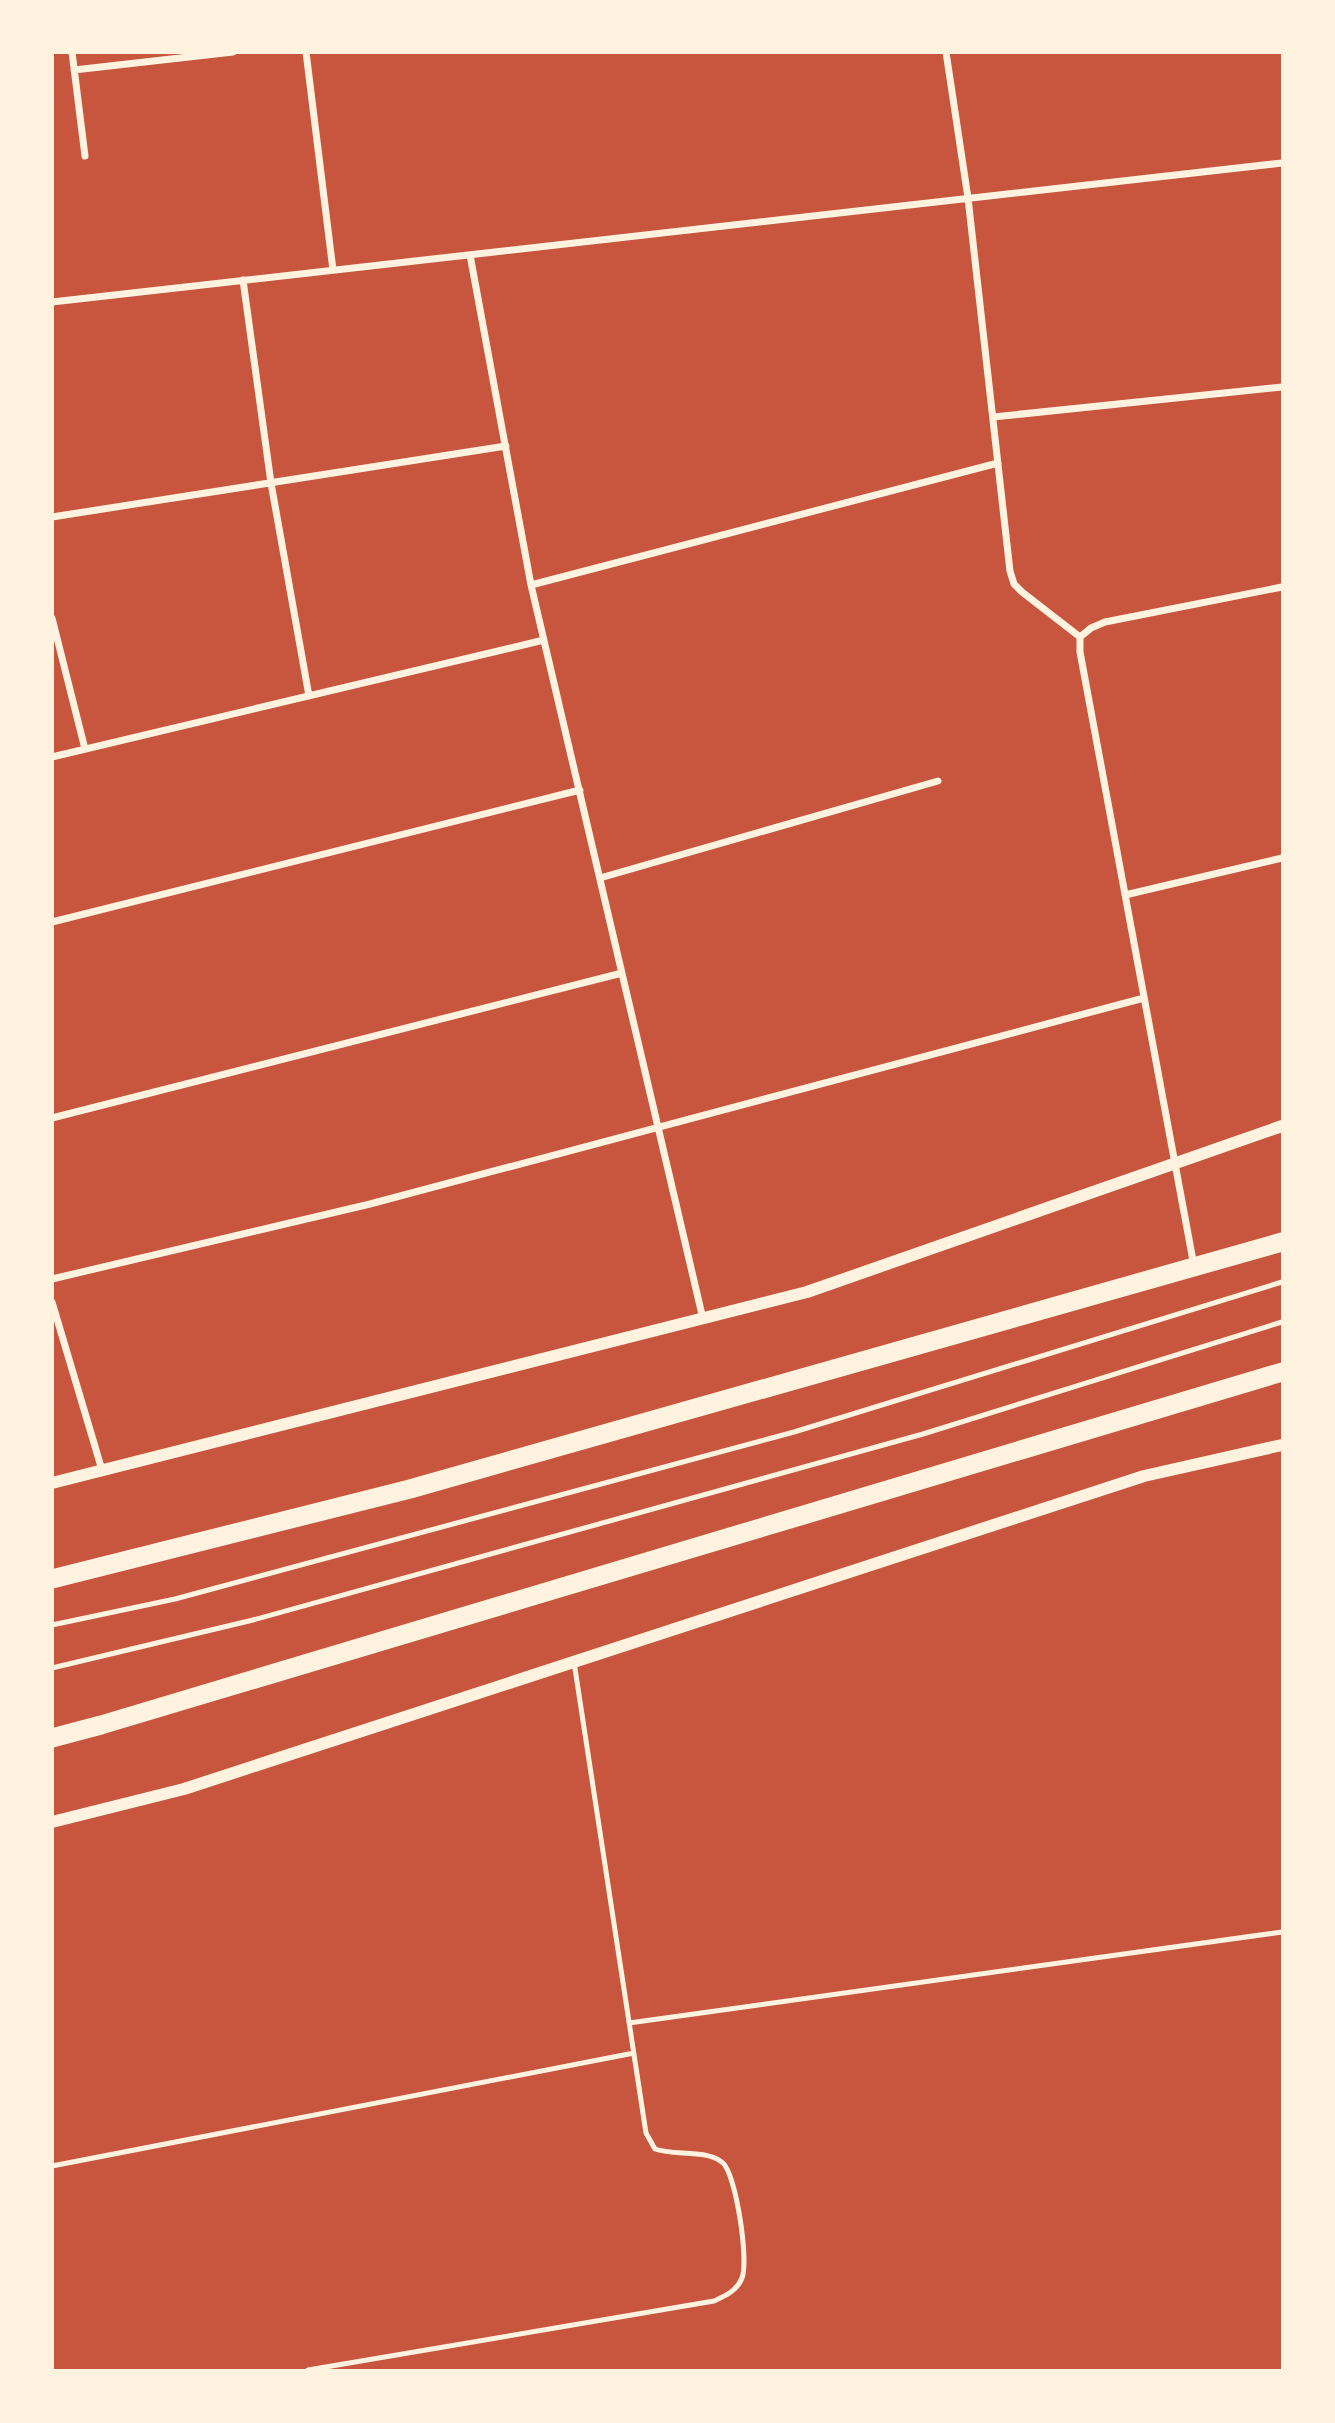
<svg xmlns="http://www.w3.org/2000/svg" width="1335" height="2423" viewBox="0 0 1335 2423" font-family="Raleway,sans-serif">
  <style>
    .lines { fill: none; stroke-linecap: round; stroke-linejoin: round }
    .service { stroke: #fff3e0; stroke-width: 5 }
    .minor { stroke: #fff3e0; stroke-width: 7 }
    .tertiary { stroke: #fff3e0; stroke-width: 12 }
    .trunk { stroke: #fff3e0; stroke-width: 19 }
  </style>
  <rect width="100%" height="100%" fill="#c8553d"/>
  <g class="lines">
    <path class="service" d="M 52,1625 L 175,1599 L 794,1432 L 1282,1282
      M 52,1668 L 253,1620 L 923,1434 L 1282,1322
      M 629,2023 L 1282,1932
      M 52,2166 L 634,2053
      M 308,2370 L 714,2301 C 725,2296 737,2291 742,2278 C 749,2260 736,2175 723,2163 C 708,2149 674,2156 655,2149 L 646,2133 L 574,1662"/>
    <path class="minor" d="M 72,52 L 85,156
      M 306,52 L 333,270
      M 946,52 L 968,198 L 1010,571 L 1014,584 L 1022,592 L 1080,637
      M 74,70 L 233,52
      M 470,255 L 531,585 L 703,1319
      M 243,280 L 271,483 L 309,696
      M 52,302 L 1282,163
      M 993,417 L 1282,387
      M 52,517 L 506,446
      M 531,585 L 998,463
      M 52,618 L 85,749
      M 52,757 L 544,640
      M 600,878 L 938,781
      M 1125,895 L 1282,858
      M 52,922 L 580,790
      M 52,1118 L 622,973
      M 1194,1266 L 1080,652 L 1080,637 L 1091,628 L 1105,622 L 1282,587
      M 52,1279 L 370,1204 L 1144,998
      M 52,1302 L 102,1470"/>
    <path class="tertiary" d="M 52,1483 L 807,1292 L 1282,1126
      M 52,1822 L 184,1789 L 1144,1476 L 1282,1445"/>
    <path class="trunk" d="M 52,1579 L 410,1489 L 1282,1242
      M 52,1738 L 101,1725 L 1282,1372"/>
  </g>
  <rect width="1335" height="2423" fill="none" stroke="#fff3e0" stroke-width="108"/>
</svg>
